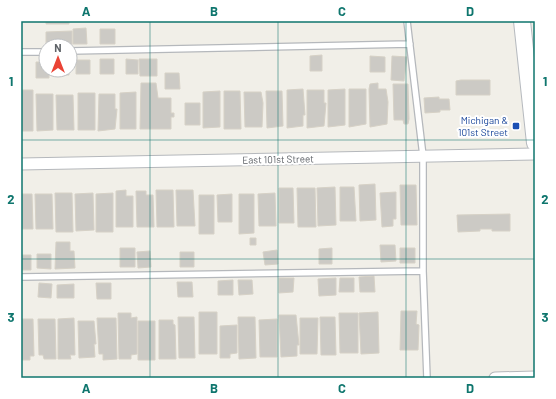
<svg xmlns="http://www.w3.org/2000/svg" width="556" height="399" viewBox="0 0 556 399" font-family="Barlow,sans-serif">
  <style>
    .building { fill: #cccac5; stroke: #d6d1c6 }
    .lines { fill: none; stroke-linecap: round; stroke-linejoin: round }
    .service-casing { stroke: #b5b8bc; stroke-width: 8 }
    .minor-casing { stroke: #b5b8bc; stroke-width: 13 }
    .secondary-casing { stroke: #b6babf; stroke-width: 18 }
    .service { stroke: #fff; stroke-width: 5.5 }
    .minor { stroke: #fff; stroke-width: 11 }
    .secondary { stroke: #fff; stroke-width: 16 }
    .grid { fill: none; stroke: #0f766e; stroke-width: 1; stroke-opacity: 0.55 }
    .transit-dot { fill: #1a4fb4; stroke: #fff; stroke-width: 1.5 }
    .labels { text-anchor: middle; dominant-baseline: central; stroke-width: 4; stroke-linejoin: round; paint-order: stroke }
    .transit-label { font-size: 10px; fill: #164399; stroke: #fff; text-anchor: end }
    .street-label { font-size: 10px; fill: #5f6368; stroke: #fff }
    .neatline { fill: none; stroke: #0f766e; stroke-width: 1.5 }
    .grid-label { font-size: 13px; text-anchor: middle; font-weight: bold; fill: #0f766e }
  </style>
  <rect width="100%" height="100%" fill="#f1efe8"/>
  <path class="building" d="M 46,21 L 69,21 L 69,24 L 46,24 Z
    M 86,28 L 87,44 L 73,44 L 73,29 Z
    M 100,29 L 115,29 L 115,44 L 100,44 Z
    M 72,31 L 72,45 L 46,46 L 46,32 Z
    M 322,55 L 322,71 L 310,71 L 310,56 Z
    M 370,56 L 385,57 L 385,72 L 370,72 Z
    M 392,56 L 407,57 L 404,81 L 391,80 Z
    M 100,59 L 114,59 L 114,74 L 100,74 Z
    M 126,59 L 138,60 L 138,74 L 126,74 Z
    M 139,59 L 157,59 L 157,76 L 140,76 Z
    M 76,60 L 90,60 L 90,74 L 76,74 Z
    M 36,62 L 46,62 L 46,70 L 49,70 L 49,78 L 36,78 Z
    M 56,70 L 69,70 L 69,75 L 56,75 Z
    M 165,73 L 179,73 L 180,89 L 165,89 Z
    M 461,80 L 490,80 L 490,95 L 456,95 L 456,81 Z
    M 141,83 L 156,83 L 158,98 L 171,98 L 171,113 L 174,113 L 174,117 L 171,117 L 171,129 L 140,129 Z
    M 378,83 L 378,89 L 386,89 L 388,102 L 387,124 L 370,127 L 369,89 L 370,84 Z
    M 393,84 L 408,84 L 409,119 L 408,124 L 404,124 L 403,120 L 394,120 Z
    M 303,89 L 305,115 L 303,115 L 303,126 L 287,128 L 287,90 Z
    M 345,89 L 345,125 L 328,127 L 328,90 Z
    M 349,89 L 366,89 L 366,124 L 349,127 Z
    M 21,90 L 33,90 L 33,131 L 21,131 Z
    M 307,90 L 324,90 L 324,103 L 326,103 L 324,126 L 307,128 Z
    M 220,91 L 220,127 L 203,128 L 203,92 Z
    M 224,91 L 240,91 L 241,129 L 224,129 Z
    M 266,91 L 282,91 L 283,126 L 267,128 Z
    M 136,92 L 136,129 L 120,129 L 120,93 Z
    M 244,92 L 261,92 L 263,103 L 262,127 L 245,127 Z
    M 78,93 L 95,93 L 95,130 L 78,130 Z
    M 36,94 L 53,94 L 53,130 L 37,131 Z
    M 99,94 L 115,94 L 115,109 L 117,109 L 115,129 L 98,131 Z
    M 56,95 L 73,95 L 74,130 L 57,130 Z
    M 439,97 L 439,99 L 449,99 L 450,110 L 440,110 L 440,112 L 425,113 L 424,98 Z
    M 185,103 L 200,103 L 200,125 L 185,125 Z
    M 375,184 L 376,220 L 360,221 L 359,185 Z
    M 400,185 L 416,185 L 417,225 L 401,225 Z
    M 335,187 L 336,225 L 318,226 L 317,188 Z
    M 340,187 L 354,187 L 356,221 L 340,221 Z
    M 279,188 L 293,188 L 294,223 L 279,223 Z
    M 297,188 L 315,188 L 316,227 L 298,227 Z
    M 126,190 L 126,196 L 133,196 L 133,227 L 116,227 L 116,191 Z
    M 156,190 L 173,190 L 174,227 L 157,227 Z
    M 176,190 L 193,190 L 195,226 L 177,226 Z
    M 136,191 L 146,191 L 146,195 L 153,195 L 154,227 L 137,227 Z
    M 396,192 L 396,219 L 393,219 L 393,226 L 382,227 L 380,193 Z
    M 55,193 L 72,193 L 73,232 L 56,232 Z
    M 93,193 L 94,230 L 76,231 L 75,194 Z
    M 113,193 L 113,232 L 96,232 L 96,194 Z
    M 275,193 L 276,226 L 259,226 L 258,194 Z
    M 21,194 L 32,194 L 33,229 L 21,229 Z
    M 35,194 L 52,194 L 53,229 L 36,229 Z
    M 232,194 L 232,222 L 218,222 L 217,195 Z
    M 239,194 L 254,194 L 254,233 L 239,234 Z
    M 199,195 L 214,195 L 214,234 L 199,234 Z
    M 510,214 L 510,231 L 492,231 L 492,229 L 480,229 L 480,231 L 458,232 L 457,215 Z
    M 250,238 L 256,238 L 256,245 L 250,245 Z
    M 56,242 L 70,242 L 70,251 L 74,251 L 75,268 L 55,269 Z
    M 380,245 L 395,245 L 396,261 L 381,262 Z
    M 120,248 L 135,248 L 135,267 L 120,267 Z
    M 332,248 L 332,264 L 319,264 L 319,249 Z
    M 400,248 L 415,248 L 415,263 L 400,263 Z
    M 277,250 L 278,264 L 265,265 L 263,252 Z
    M 150,251 L 151,267 L 138,268 L 137,252 Z
    M 180,252 L 194,252 L 194,267 L 180,267 Z
    M 37,254 L 51,254 L 51,269 L 37,268 Z
    M 21,255 L 31,255 L 31,270 L 21,270 Z
    M 374,276 L 375,292 L 360,292 L 359,277 Z
    M 279,278 L 294,278 L 293,292 L 279,293 Z
    M 336,278 L 336,295 L 319,296 L 318,279 Z
    M 340,278 L 354,278 L 354,292 L 339,292 Z
    M 233,280 L 233,295 L 218,295 L 218,281 Z
    M 238,280 L 252,280 L 253,294 L 239,295 Z
    M 177,282 L 192,282 L 193,297 L 178,297 Z
    M 39,283 L 52,284 L 51,298 L 38,297 Z
    M 96,283 L 111,283 L 111,299 L 97,299 Z
    M 74,284 L 74,298 L 57,298 L 57,285 Z
    M 401,311 L 417,311 L 416,324 L 419,325 L 418,350 L 400,350 Z
    M 199,312 L 217,312 L 217,354 L 199,354 Z
    M 378,312 L 379,353 L 361,354 L 359,313 Z
    M 118,313 L 131,313 L 131,318 L 137,317 L 137,354 L 131,355 L 131,359 L 119,359 Z
    M 339,313 L 358,313 L 358,353 L 340,353 Z
    M 279,315 L 296,315 L 299,345 L 297,345 L 297,356 L 281,357 Z
    M 178,317 L 194,317 L 195,358 L 179,358 Z
    M 238,317 L 255,317 L 256,358 L 239,359 Z
    M 320,317 L 335,317 L 336,355 L 321,355 Z
    M 74,318 L 75,355 L 70,355 L 71,359 L 58,359 L 58,319 Z
    M 97,318 L 116,318 L 117,359 L 103,360 L 103,354 L 99,354 Z
    M 300,318 L 318,318 L 317,354 L 300,354 Z
    M 21,319 L 33,319 L 34,356 L 30,356 L 30,360 L 21,360 Z
    M 38,319 L 55,319 L 56,359 L 44,359 L 43,355 L 39,355 Z
    M 277,319 L 277,357 L 260,357 L 259,320 Z
    M 159,320 L 173,320 L 173,324 L 175,325 L 176,359 L 159,359 Z
    M 78,321 L 94,321 L 96,344 L 94,344 L 95,357 L 79,358 Z
    M 138,321 L 155,321 L 155,360 L 138,360 Z
    M 237,325 L 237,353 L 230,354 L 230,358 L 220,358 L 220,326 Z"/>
  <g class="lines">
    <g class="service-casing">
      <path id="service" d="M 407,21 L 423,156 L 423,271 L 427,378
        M 70,51 L 410,44
        M 21,52 L 46,52
        M 21,277 L 423,271"/>
    </g>
    <g class="minor-casing">
      <path id="minor" d="M 21,164 L 535,154
        M 495,378 L 535,377"/>
    </g>
    <g class="secondary-casing">
      <path id="secondary" d="M 522,21 L 535,143"/>
    </g>
    <use href="#service" class="service"/>
    <use href="#minor" class="minor"/>
    <use href="#secondary" class="secondary"/>
  </g>
  <path class="grid" d="M 150,21 L 150,378M 278,21 L 278,378M 406,21 L 406,378M 21,140 L 535,140M 21,259 L 535,259"/>
  <rect class="transit-dot" x="512" y="122" width="8" height="8" rx="2"/>
  <g class="labels">
    <g class="transit-label">
      <text x="508" y="120">Michigan &amp;<tspan x="508" dy="12">101st Street</tspan></text>
    </g>
    <g class="street-label">
      <text transform="translate(278 159) rotate(-1)">East 101st Street</text>
    </g>
  </g>
  <rect width="556" height="399" fill="none" stroke="#ffffff" stroke-width="44"/>
  <g transform="translate(58 58)"><circle r="19" fill="#ffffff" stroke="#bfc1c3"/>
  <path d="M0-3L7 15L0 10L-7 15Z" fill="#ea4335"/>
  <text y="-6" font-size="11" font-weight="bold" text-anchor="middle" fill="#5f6368">N</text>
  </g>
  <rect x="22" y="22" width="512" height="355" class="neatline"/>
  <g class="grid-label">
    <text x="86" y="16">A</text>
    <text x="214" y="16">B</text>
    <text x="342" y="16">C</text>
    <text x="470" y="16">D</text>
    <text x="11" y="86">1</text>
    <text x="545" y="86">1</text>
    <text x="11" y="204">2</text>
    <text x="545" y="204">2</text>
    <text x="11" y="322">3</text>
    <text x="545" y="322">3</text>
    <text x="86" y="393">A</text>
    <text x="214" y="393">B</text>
    <text x="342" y="393">C</text>
    <text x="470" y="393">D</text>
  </g>
</svg>
